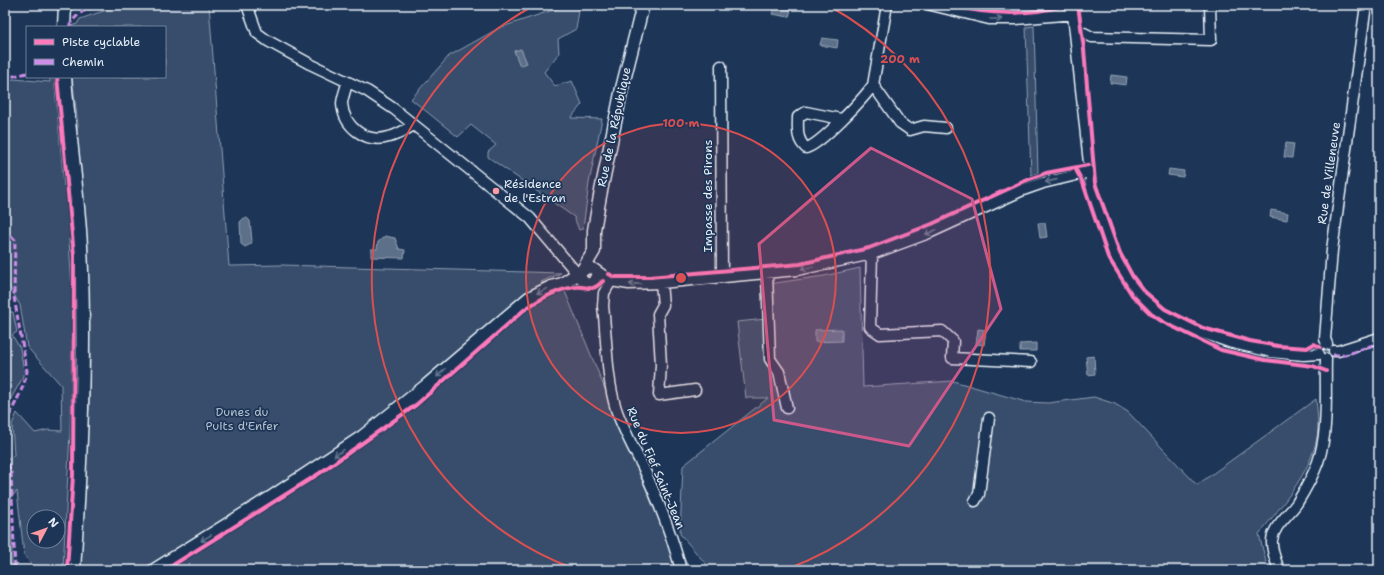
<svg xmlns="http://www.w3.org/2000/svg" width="1384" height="575" viewBox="0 0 1384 575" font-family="'Shantell Sans',sans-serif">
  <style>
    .green { fill: #374d6c; stroke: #909fb2; fill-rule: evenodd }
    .water { fill: #5d7089; stroke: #95a4b5 }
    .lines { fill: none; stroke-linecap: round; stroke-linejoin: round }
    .minor-casing { stroke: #e8f1f8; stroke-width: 13 }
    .tertiary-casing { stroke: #e8f1f8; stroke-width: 15 }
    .minor { stroke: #1d3557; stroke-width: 10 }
    .tertiary { stroke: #1d3557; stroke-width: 12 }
    .quiet { stroke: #ce8fe9; stroke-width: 3; stroke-dasharray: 6 3; stroke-linecap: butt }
    .cycleway-casing { stroke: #1d3557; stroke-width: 6 }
    .cycleway { stroke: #fd7abc; stroke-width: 4 }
    .oneway { stroke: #64778f }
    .marked { fill: #cd598a; fill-opacity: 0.2; stroke: #cd598a; stroke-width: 3; stroke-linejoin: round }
    .ring { fill: none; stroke: #da5052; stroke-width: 2 }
    .poi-dot { fill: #ff9aa2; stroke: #1d3557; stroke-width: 1.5 }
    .labels { text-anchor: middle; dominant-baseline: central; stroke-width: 3.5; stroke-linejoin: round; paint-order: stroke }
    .street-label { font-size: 12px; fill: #e8f1f8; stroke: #1d3557 }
    .poi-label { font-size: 12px; fill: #e8f1f8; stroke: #1d3557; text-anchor: start }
    .park-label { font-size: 12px; fill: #b3c0ce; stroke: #1d3557 }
    .centre { fill: #da5052; stroke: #1d3557; stroke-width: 2 }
    .ring-label { font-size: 12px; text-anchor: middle; font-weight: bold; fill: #da5052; stroke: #1d3557; stroke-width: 3.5; stroke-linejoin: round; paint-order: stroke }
  </style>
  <rect width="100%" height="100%" fill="#1d3557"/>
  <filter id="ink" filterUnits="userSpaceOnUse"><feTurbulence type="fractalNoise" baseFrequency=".025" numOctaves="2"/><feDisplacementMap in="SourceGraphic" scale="8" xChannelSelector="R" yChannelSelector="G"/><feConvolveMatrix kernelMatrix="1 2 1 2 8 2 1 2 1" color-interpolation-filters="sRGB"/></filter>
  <g filter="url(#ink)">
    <path class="green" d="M 121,5 L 209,5 L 229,266 L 282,265 L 561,273 L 541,282 L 562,284 L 634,460 L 690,570 L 74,570 L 80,475 L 89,409 L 90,353 L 69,239 L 72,293 L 70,433 L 63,570 L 36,570 L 24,555 L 17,491 L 8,501 L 9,509 L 5,513 L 5,461 L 14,455 L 12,424 L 17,413 L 35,433 L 48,430 L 62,431 L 61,385 L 27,347 L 20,305 L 7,283 L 5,283 L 5,85 L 13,79 L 50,82 L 50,77 L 54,77 L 64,186 L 78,125 L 72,77 L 165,77 L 165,27 L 68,27 L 77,24 L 80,19 ZM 34,517 L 58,517 L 58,541 L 34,541 Z
      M 568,5 L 580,5 L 576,29 L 558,39 L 559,53 L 544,72 L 555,86 L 572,81 L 582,104 L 571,118 L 602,119 L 589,183 L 583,229 L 579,230 L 574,217 L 488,157 L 488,152 L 496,145 L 471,125 L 458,137 L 411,99 L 449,56 L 499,28 Z
      M 1034,26 L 1038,173 L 1031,175 L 1026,27 Z
      M 860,268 L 863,387 L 953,381 L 1026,402 L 1048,403 L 1094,397 L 1115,404 L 1128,412 L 1197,485 L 1316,399 C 1317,408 1318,418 1318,427 C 1317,466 1282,505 1259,534 L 1268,570 L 711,570 L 680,534 L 683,466 L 768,398 L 746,398 L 737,322 L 766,319 L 761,285 L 824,276 Z
      M 5,312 L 13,312 L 17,332 L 12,335 L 20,348 L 24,371 L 22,379 L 5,409 Z
      M 5,525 L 12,531 L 12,570 L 5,570 Z"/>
    <path class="water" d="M 774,6 L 791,10 L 789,17 L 772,14 Z
      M 822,38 L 838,40 L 837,48 L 820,45 Z
      M 521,49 L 527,63 L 520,66 L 514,51 Z
      M 1111,75 L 1127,77 L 1126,85 L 1110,83 Z
      M 1286,143 L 1294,144 L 1292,158 L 1284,157 Z
      M 1169,169 L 1184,171 L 1183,177 L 1168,175 Z
      M 1271,210 L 1288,213 L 1287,220 L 1270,217 Z
      M 244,218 L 247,218 L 250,221 L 252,241 L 251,244 L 245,247 L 241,244 L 240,222 Z
      M 1038,223 L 1045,223 L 1047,237 L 1040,238 Z
      M 385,236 L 395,238 L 399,249 L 405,250 L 404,258 L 371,257 L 371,249 L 377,249 L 378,242 Z
      M 842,329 L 842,341 L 815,342 L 815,330 Z
      M 978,329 L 986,330 L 984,345 L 976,344 Z
      M 1036,343 L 1036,351 L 1020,351 L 1020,344 Z
      M 1094,356 L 1095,374 L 1088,375 L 1086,357 Z"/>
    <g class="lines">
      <g class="minor-casing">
        <path id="minor" d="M 247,5 L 257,33 L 268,41 L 310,64 L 367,91 L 394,109 L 530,218 L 586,284 L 593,282 L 598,272
          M 931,5 L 989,19 L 1016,19 L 1074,14
          M 1072,5 L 1092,191 L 1107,239 L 1127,279 L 1139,294 L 1157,312 L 1195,330 L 1232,343 L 1271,352 L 1303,355 L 1319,354
          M 1076,32 L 1084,33 L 1092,37 L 1211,40 L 1210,5
          M 721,66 L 722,277
          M 347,83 C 346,89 342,98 342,104 C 344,127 366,144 389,137 C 398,135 406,129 414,125
          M 873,85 L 900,123 L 910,130 L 924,126 L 946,128
          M 841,119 L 806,112 L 798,117 C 798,129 796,139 806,148 C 820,145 864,98 873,85 L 887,5
          M 872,254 L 870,327 L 880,334 L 942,331 L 953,341 L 952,358 L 1031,362
          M 582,271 L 589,268 L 594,269 L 611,281 L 629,284 L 661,283 L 797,270 L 872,254 L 929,233 L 1023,190 L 1043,183 L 1089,172
          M 767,273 L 770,359 L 779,372 L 787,408
          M 611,281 L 604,293 L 603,306 C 607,340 606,376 616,409 C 623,429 633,448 643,467 C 658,500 672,535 681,570
          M 661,283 L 663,305 L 658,314 L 661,365 L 659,395 L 695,390
          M 1327,344 L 1325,339 L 1332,250 L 1366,5
          M 1334,351 L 1338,351 L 1379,338
          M 975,501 L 979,494 L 989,418
          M 1279,570 C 1276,561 1271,550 1272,540 C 1274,525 1289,515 1297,503 C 1305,490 1313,476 1318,462 C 1329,430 1325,393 1326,359"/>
      </g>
      <g class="tertiary-casing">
        <path id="tertiary" d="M 64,27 L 65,5
          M 65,77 C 69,133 78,190 81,246 C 86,354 81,462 74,570
          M 154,570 L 273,496 L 362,437 L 427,385 L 529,298 L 551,287 L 562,284 L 582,271 L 594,251 L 594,230 L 600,196 L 622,88 L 643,5"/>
      </g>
      <use href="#minor" class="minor"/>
      <use href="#tertiary" class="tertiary"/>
      <path class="quiet" d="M 69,27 C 77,11 88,8 105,5
        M 5,81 L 10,77 L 27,73
        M 5,229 L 15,240 L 14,297 L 27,371 C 24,391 11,408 5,427
        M 1333,355 L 1345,355 L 1379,343
        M 5,455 L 11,472 L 15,570"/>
      <g class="cycleway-casing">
        <path id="cycleway" d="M 948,5 C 991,15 1025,16 1068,5
          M 1078,5 L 1084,49 L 1095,183 L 1120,253 L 1133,277 L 1144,291 L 1165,309 L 1203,328 L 1250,341 L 1278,346 L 1307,348 L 1314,344 L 1320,347
          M 57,77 L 74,256 L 73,475 L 67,570
          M 1075,168 L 1083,183 L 1108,257 L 1132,295 L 1151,314 L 1163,322 L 1221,350 L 1265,360 L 1313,366 L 1326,371
          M 609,274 L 614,277 L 649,277 L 800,264 L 869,248 L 932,224 L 1025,181 L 1046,173 L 1088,165
          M 165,570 L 320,473 L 416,405 L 524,310 C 537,301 558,289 575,287 C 588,285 590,294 603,281"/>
      </g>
      <use href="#cycleway" class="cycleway"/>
    </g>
    <defs><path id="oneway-shaft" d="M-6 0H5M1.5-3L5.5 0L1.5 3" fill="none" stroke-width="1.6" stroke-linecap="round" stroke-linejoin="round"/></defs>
    <g class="oneway">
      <use href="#oneway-shaft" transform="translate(996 19)"/>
      <use href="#oneway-shaft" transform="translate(1051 181) rotate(167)"/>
      <use href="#oneway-shaft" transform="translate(931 232) rotate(157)"/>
      <use href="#oneway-shaft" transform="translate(807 268) rotate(168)"/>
      <use href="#oneway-shaft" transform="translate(635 284) rotate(179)"/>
      <use href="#oneway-shaft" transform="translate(542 291) rotate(155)"/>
      <use href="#oneway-shaft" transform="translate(441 373) rotate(137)"/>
      <use href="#oneway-shaft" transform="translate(339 453) rotate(146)"/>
      <use href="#oneway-shaft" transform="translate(206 538) rotate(149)"/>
    </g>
  </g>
  <path class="marked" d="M 871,148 L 972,199 L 1001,309 L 909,446 L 774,420 L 759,244 Z"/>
  <circle cx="681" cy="278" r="155" fill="#da5052" fill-opacity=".12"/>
  <g class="ring">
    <circle cx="681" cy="278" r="155"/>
    <path d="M575 569A310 310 0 0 1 533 6M829 6A310 310 0 0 1 787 569"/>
  </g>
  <circle class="poi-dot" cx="496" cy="191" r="4"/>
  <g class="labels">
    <g class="street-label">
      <text transform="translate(614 127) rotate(-78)">Rue de la République</text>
      <text transform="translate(1329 173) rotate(-82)">Rue de Villeneuve</text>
      <text transform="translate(708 196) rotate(-90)">Impasse des Pirons</text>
      <text transform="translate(656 468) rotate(67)">Rue du Fief Saint-Jean</text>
    </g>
    <g class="poi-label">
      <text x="504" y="184">Résidence<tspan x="504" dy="14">de l'Estran</tspan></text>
    </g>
    <g class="park-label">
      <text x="242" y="412">Dunes du<tspan x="242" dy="14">Puits d'Enfer</tspan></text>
    </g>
  </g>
  <circle cx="681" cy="278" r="6" class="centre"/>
  <g class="ring-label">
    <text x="900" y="63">200 m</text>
    <text x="681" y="127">100 m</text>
  </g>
  <rect width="1384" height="575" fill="none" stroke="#1d3557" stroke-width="20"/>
  <rect x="10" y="10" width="1364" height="555" fill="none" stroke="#e8f1f8" stroke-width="1.5" filter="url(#ink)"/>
  <rect x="26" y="26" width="140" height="52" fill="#1d3557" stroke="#6e8097"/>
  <rect x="34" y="39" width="20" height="6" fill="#fd7abc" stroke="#6e8097"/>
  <text x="62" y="46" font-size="12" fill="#e8f1f8">Piste cyclable</text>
  <rect x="34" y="59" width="20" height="6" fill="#ce8fe9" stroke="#6e8097"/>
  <text x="62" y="66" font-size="12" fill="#e8f1f8">Chemin</text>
  <g transform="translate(46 529) rotate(49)"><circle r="19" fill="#1d3557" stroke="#6e8097"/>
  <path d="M0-3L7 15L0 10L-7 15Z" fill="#ff9aa2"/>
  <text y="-6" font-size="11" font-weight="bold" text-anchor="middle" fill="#e8f1f8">N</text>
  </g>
</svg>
